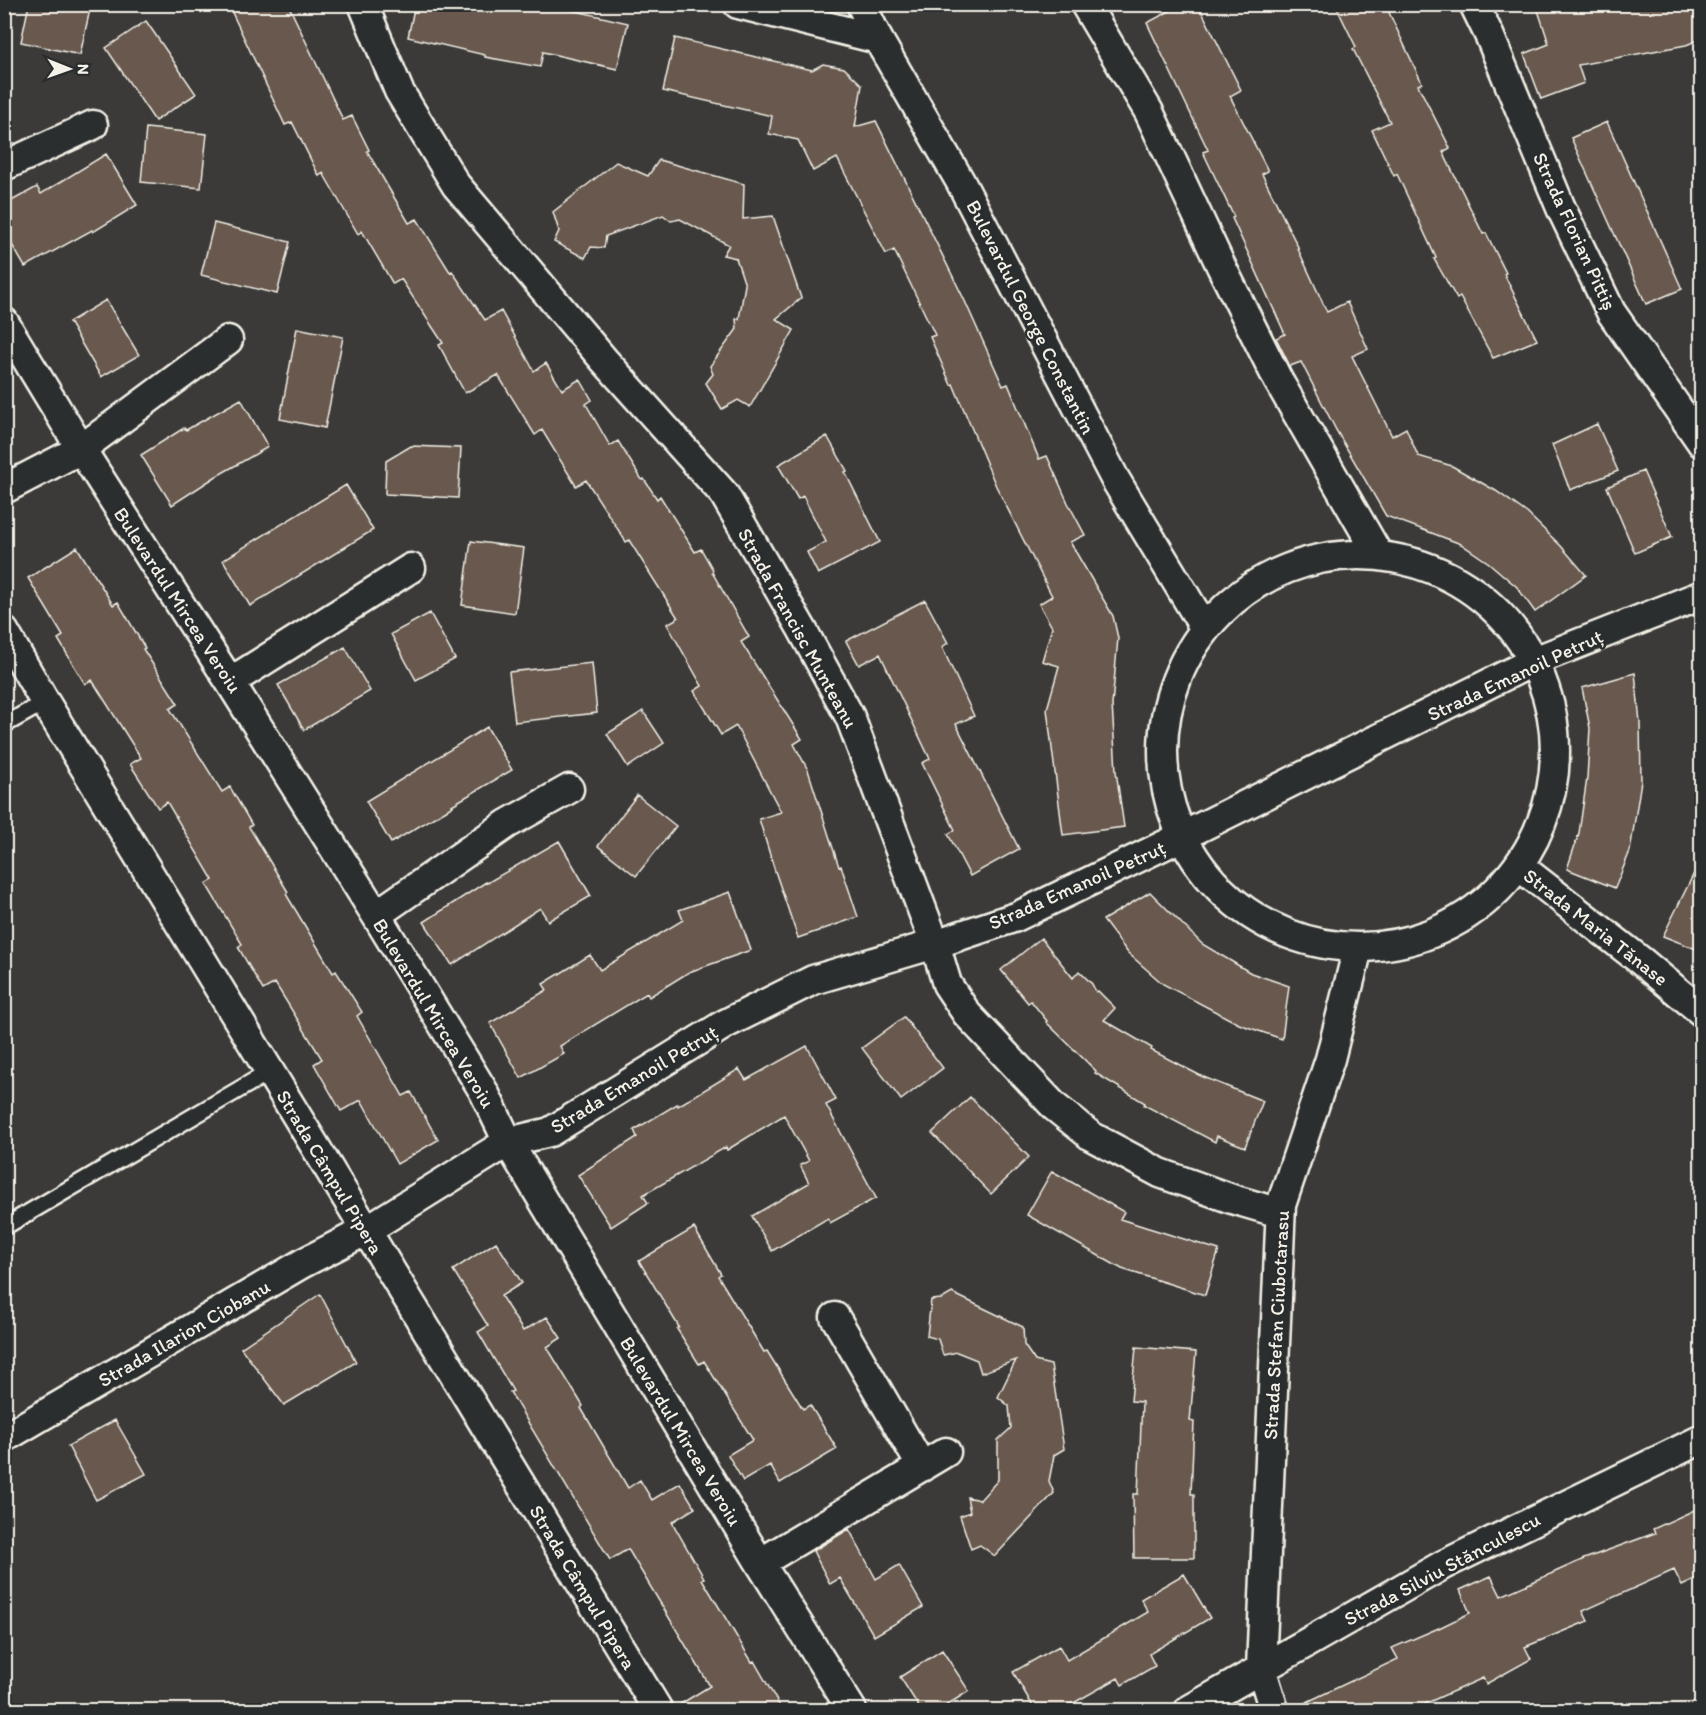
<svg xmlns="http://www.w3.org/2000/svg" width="1706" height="1715" viewBox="0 0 1706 1715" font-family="Itim,sans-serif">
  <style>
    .building { fill: #67594e; stroke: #f4f1e8; stroke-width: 1.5 }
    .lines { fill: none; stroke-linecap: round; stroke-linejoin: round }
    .lane-casing { stroke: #f4f1e8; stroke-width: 20 }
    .street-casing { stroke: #f4f1e8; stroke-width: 33 }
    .lane { stroke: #2a2d2e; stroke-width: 15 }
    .street { stroke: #2a2d2e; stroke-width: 28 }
    .labels { text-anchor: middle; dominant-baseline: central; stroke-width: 5; stroke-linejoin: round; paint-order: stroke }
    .street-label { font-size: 20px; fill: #f4f1e8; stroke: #2a2d2e }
  </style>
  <rect width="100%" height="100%" fill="#3c3a38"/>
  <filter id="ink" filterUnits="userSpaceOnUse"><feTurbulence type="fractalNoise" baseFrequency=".0167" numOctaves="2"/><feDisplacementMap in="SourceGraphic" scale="12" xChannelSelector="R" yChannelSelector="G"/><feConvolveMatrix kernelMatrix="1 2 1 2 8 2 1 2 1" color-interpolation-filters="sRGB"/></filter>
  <g filter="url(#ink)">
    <path class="building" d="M 29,4 L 68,4 L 90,9 L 80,55 L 21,42 Z
      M 228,4 L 288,4 L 343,120 L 352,116 L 369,150 L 367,151 L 409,223 L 417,219 L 450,272 L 452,271 L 485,320 L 501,311 L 534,371 L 546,363 L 562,390 L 580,379 L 592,400 L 586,404 L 610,446 L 618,441 L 642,480 L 644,479 L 657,499 L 660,496 L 695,552 L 701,549 L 713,570 L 712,572 L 749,637 L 741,642 L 802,739 L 794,744 L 808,770 L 839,867 L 841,866 L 858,917 L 798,938 L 775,871 L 759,819 L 781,812 L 736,726 L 721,735 L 694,691 L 702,686 L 667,624 L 678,618 L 629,540 L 626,542 L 586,480 L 576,486 L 542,430 L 535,435 L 498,375 L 465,393 L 439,345 L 443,343 L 401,279 L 393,284 L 362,231 L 358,234 L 323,173 L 319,176 L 292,122 L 285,125 Z
      M 415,4 L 546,4 L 628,23 L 617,69 L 543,52 L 540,67 L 485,57 L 485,55 L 408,37 Z
      M 1183,4 L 1198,4 L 1241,90 L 1230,96 L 1268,171 L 1262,174 L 1299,249 L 1298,249 L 1327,312 L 1347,302 L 1368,349 L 1352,356 L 1392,436 L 1406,428 L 1418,456 L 1452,466 L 1496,491 L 1527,513 L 1561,546 L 1586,575 L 1535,612 L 1517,587 L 1489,563 L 1461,544 L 1386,516 L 1336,430 L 1301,362 L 1290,366 L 1276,338 L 1285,334 L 1232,218 L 1234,217 L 1203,152 L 1208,150 L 1147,23 Z
      M 1335,4 L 1385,4 L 1422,83 L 1418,85 L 1450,148 L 1443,152 L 1483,234 L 1486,233 L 1506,273 L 1504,274 L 1537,340 L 1493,358 L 1460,297 L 1457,299 L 1434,259 L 1436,258 L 1397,174 L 1394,176 L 1372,130 L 1390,122 L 1353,49 L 1356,47 Z
      M 1536,4 L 1701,4 L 1701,39 L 1686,45 L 1578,65 L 1584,83 L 1541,99 L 1524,54 L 1549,44 Z
      M 146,21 L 196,94 L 155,121 L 106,48 Z
      M 675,38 L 812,70 L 823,64 L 844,68 L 862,85 L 855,127 L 876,121 L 964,299 L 1003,386 L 1008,384 L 1039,459 L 1047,456 L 1068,503 L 1085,535 L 1070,542 L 1113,616 L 1118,638 L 1112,705 L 1113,720 L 1116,771 L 1124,827 L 1063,835 L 1047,709 L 1059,666 L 1042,661 L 1052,627 L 1039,604 L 1052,596 L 996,486 L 953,384 L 951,385 L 930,337 L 935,335 L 894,250 L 886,254 L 837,158 L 813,171 L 798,140 L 769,134 L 772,116 L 663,91 Z
      M 1607,122 L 1682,289 L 1646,304 L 1571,138 Z
      M 146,128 L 207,134 L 201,188 L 141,182 Z
      M 106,154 L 137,205 L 93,232 L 92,230 L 25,267 L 4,231 L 4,205 L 37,187 L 41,194 Z
      M 659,160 L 744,184 L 743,219 L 773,216 L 801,298 L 776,319 L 794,330 L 750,407 L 738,400 L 722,409 L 706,383 L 713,374 L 710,366 L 737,329 L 736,319 L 739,319 L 745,285 L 736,258 L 723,255 L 729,245 L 680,219 L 671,221 L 663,215 L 606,236 L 604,248 L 591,247 L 585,258 L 554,242 L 559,231 L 553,212 L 616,162 L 648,176 Z
      M 214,223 L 290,242 L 277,294 L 201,275 Z
      M 106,300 L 139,355 L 101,377 L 69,322 Z
      M 297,328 L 343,337 L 325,428 L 280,419 Z
      M 241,399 L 268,447 L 215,477 L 172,505 L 141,455 L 184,428 L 186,430 Z
      M 1597,424 L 1618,471 L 1570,490 L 1552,445 Z
      M 827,436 L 847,471 L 845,472 L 880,542 L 818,574 L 807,552 L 826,542 L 803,496 L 798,499 L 778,465 Z
      M 411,446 L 461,448 L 458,498 L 385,494 L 386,461 Z
      M 1643,471 L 1672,537 L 1635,553 L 1607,487 Z
      M 346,485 L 373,530 L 250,606 L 223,560 Z
      M 471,541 L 524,548 L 515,613 L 462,605 Z
      M 77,547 L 113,605 L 118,602 L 145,648 L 143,649 L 178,704 L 170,709 L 222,792 L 230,787 L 252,825 L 249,827 L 288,892 L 286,894 L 333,973 L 336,971 L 362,1012 L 357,1016 L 403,1096 L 411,1092 L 438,1140 L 397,1164 L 361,1100 L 341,1111 L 314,1064 L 322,1059 L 275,983 L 263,990 L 238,947 L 242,944 L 206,884 L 213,880 L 167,802 L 158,808 L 130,764 L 141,758 L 92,680 L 85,684 L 58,639 L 63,636 L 28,578 Z
      M 925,600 L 948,643 L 942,647 L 974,716 L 956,724 L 1019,849 L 970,876 L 948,834 L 955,830 L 922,763 L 930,759 L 880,654 L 859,665 L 846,641 Z
      M 430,613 L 455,659 L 416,680 L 391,634 Z
      M 345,647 L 370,691 L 304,730 L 278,685 Z
      M 592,663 L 597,713 L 515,722 L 509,672 Z
      M 1635,673 L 1640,722 L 1641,781 L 1630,851 L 1615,888 L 1567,869 L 1579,833 L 1587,778 L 1590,728 L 1582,688 Z
      M 643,711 L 664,743 L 628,767 L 607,734 Z
      M 487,727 L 512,770 L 452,805 L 453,806 L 391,843 L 366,801 Z
      M 637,795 L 676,826 L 636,876 L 598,846 Z
      M 559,841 L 591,896 L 548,921 L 540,908 L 452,965 L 424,922 L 486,882 L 487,883 Z
      M 1701,859 L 1701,951 L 1663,936 Z
      M 730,892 L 751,950 L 689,972 L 649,997 L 647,993 L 560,1046 L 564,1054 L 521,1078 L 490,1023 L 547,990 L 543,984 L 590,955 L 600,970 L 683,920 L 679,910 Z
      M 1150,892 L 1202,944 L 1251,973 L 1289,986 L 1282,1039 L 1239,1024 L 1163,984 L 1128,953 L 1103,920 Z
      M 1041,938 L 1073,978 L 1079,971 L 1092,984 L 1096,992 L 1098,991 L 1115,1008 L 1104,1020 L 1152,1048 L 1151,1050 L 1201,1076 L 1263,1101 L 1245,1147 L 1217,1136 L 1215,1142 L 1144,1105 L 1145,1103 L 1095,1073 L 1096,1071 L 1046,1022 L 1047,1021 L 1031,1001 L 1028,1003 L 1001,970 Z
      M 904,1017 L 943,1068 L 901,1100 L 862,1048 Z
      M 807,1046 L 836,1100 L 826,1105 L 876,1198 L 830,1223 L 828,1218 L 772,1251 L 752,1216 L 809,1183 L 800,1165 L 809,1161 L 784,1115 L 727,1150 L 726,1147 L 643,1195 L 648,1203 L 611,1227 L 578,1175 L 637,1137 L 634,1130 L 677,1104 L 678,1106 L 739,1069 L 746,1080 Z
      M 970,1097 L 1029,1157 L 991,1194 L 932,1133 Z
      M 1052,1171 L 1124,1212 L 1120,1219 L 1219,1250 L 1205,1295 L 1122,1269 L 1027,1215 Z
      M 694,1228 L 721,1274 L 718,1276 L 764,1352 L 767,1351 L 803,1409 L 810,1405 L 837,1449 L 780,1483 L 770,1465 L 743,1481 L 728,1455 L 753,1440 L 704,1361 L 699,1364 L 677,1329 L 679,1327 L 639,1261 Z
      M 496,1242 L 522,1283 L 501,1296 L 523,1331 L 547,1317 L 561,1338 L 547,1347 L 583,1406 L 581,1408 L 628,1488 L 640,1480 L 652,1500 L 680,1483 L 695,1508 L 672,1522 L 704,1578 L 702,1579 L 752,1662 L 754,1661 L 782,1710 L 674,1710 L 674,1708 L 710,1686 L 628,1549 L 610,1560 L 510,1392 L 513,1391 L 478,1332 L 488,1326 L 453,1270 Z
      M 952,1293 L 1023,1327 L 1024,1345 L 1035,1361 L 1051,1365 L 1064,1449 L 1054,1455 L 1049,1481 L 1054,1493 L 995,1556 L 980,1545 L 971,1549 L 960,1516 L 970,1512 L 967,1497 L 980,1500 L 998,1480 L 998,1440 L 1011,1428 L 1009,1406 L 998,1397 L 1016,1360 L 981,1373 L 977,1360 L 957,1352 L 943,1355 L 938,1339 L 927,1336 L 931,1300 L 942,1299 Z
      M 320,1294 L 356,1362 L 284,1405 L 241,1348 Z
      M 1136,1347 L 1196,1352 L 1190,1421 L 1194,1422 L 1191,1494 L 1194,1494 L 1194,1558 L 1134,1558 L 1133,1494 L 1138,1494 L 1142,1402 L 1131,1401 Z
      M 115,1420 L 146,1474 L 96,1500 L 68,1446 Z
      M 1701,1507 L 1701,1577 L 1682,1586 L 1674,1570 L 1583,1611 L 1588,1621 L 1525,1647 L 1531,1659 L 1486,1684 L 1483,1678 L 1411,1710 L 1290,1710 L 1398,1659 L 1392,1648 L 1441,1627 L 1470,1613 L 1460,1590 L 1491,1576 L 1501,1596 L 1584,1559 L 1655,1533 L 1653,1529 Z
      M 849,1529 L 876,1579 L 899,1565 L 923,1607 L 874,1636 L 840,1578 L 830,1584 L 813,1551 Z
      M 1184,1574 L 1210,1618 L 1149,1654 L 1155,1666 L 1122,1685 L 1118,1678 L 1061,1710 L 1035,1710 L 1013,1672 L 1059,1646 L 1067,1660 L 1148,1612 L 1141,1599 Z
      M 942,1650 L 969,1691 L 939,1710 L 921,1710 L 900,1677 Z"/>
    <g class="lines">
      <g class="lane-casing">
        <path id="lane" d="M 4,725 L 45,702
          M 4,1227 L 269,1072"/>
      </g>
      <g class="street-casing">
        <path id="street" d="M 363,4 L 399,91 L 456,185 L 604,360 L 724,494 L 802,629 L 850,717 L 935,944 L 947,984 L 967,1014 L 1055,1107 L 1091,1136 L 1160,1173 L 1232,1199 L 1280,1213
          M 738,4 L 878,39
          M 861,4 L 878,39 L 960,181 L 1115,479 L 1204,627
          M 1085,4 L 1149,112 L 1221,266 L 1278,380 L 1378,554
          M 1474,4 L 1490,37 L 1561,208 L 1611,312 L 1702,443
          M 4,166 L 93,125
          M 4,322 L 81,449 L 230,682 L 376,915 L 484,1092 L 508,1142 L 760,1563 L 852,1710
          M 4,489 L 81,449 L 228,340
          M1163 751a196 196 0 1 1 392 0a196 196 0 1 1-392 0Z
          M 4,631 L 45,702 L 658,1710
          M 230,682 L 411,568
          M 1519,866 L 1641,961 L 1702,1012
          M 376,915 L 507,824 L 569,789
          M 835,1317 L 922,1467
          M 4,1438 L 303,1263 L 365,1231 L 508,1142 L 550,1132 L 725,1024 L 813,980 L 935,944 L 1016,917 L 1181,837 L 1534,661 L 1702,595
          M 760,1563 L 946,1452
          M 1189,1710 L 1443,1565 L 1702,1439
          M 1274,1710 L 1261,1668 L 1281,1205 L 1330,1059 L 1358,948"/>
      </g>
      <use href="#lane" class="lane"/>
      <use href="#street" class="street"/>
    </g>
  </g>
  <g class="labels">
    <g class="street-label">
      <text transform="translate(1575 231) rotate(65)">Strada Florian Pittiș</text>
      <text transform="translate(1031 317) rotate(63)">Bulevardul George Constantin</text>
      <text transform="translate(178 600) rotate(57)">Bulevardul Mircea Veroiu</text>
      <text transform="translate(798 628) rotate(61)">Strada Francisc Munteanu</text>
      <text transform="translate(1515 675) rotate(-25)">Strada Emanoil Petruț</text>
      <text transform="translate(1077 885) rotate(-24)">Strada Emanoil Petruț</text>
      <text transform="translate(1596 927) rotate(38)">Strada Maria Tănase</text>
      <text transform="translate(434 1013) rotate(59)">Bulevardul Mircea Veroiu</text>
      <text transform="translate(634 1079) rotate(-31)">Strada Emanoil Petruț</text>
      <text transform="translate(330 1172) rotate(59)">Strada Câmpul Pipera</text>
      <text transform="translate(1276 1325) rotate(-87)">Strada Stefan Ciubotarasu</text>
      <text transform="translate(184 1333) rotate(-30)">Strada Ilarion Ciobanu</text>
      <text transform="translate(681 1431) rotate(59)">Bulevardul Mircea Veroiu</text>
      <text transform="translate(1442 1569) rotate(-28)">Strada Silviu Stănculescu</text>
      <text transform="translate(583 1587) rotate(59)">Strada Câmpul Pipera</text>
    </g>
  </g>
  <rect width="1706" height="1715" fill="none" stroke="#2a2d2e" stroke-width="24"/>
  <rect x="12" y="12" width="1682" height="1691" fill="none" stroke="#f4f1e8" stroke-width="2" filter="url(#ink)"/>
  <g transform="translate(69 69) rotate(91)" stroke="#2a2d2e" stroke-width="4.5" paint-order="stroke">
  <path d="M0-4.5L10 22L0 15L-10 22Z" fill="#f4f1e8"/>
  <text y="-9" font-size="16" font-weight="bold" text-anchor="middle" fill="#f4f1e8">N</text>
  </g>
</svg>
